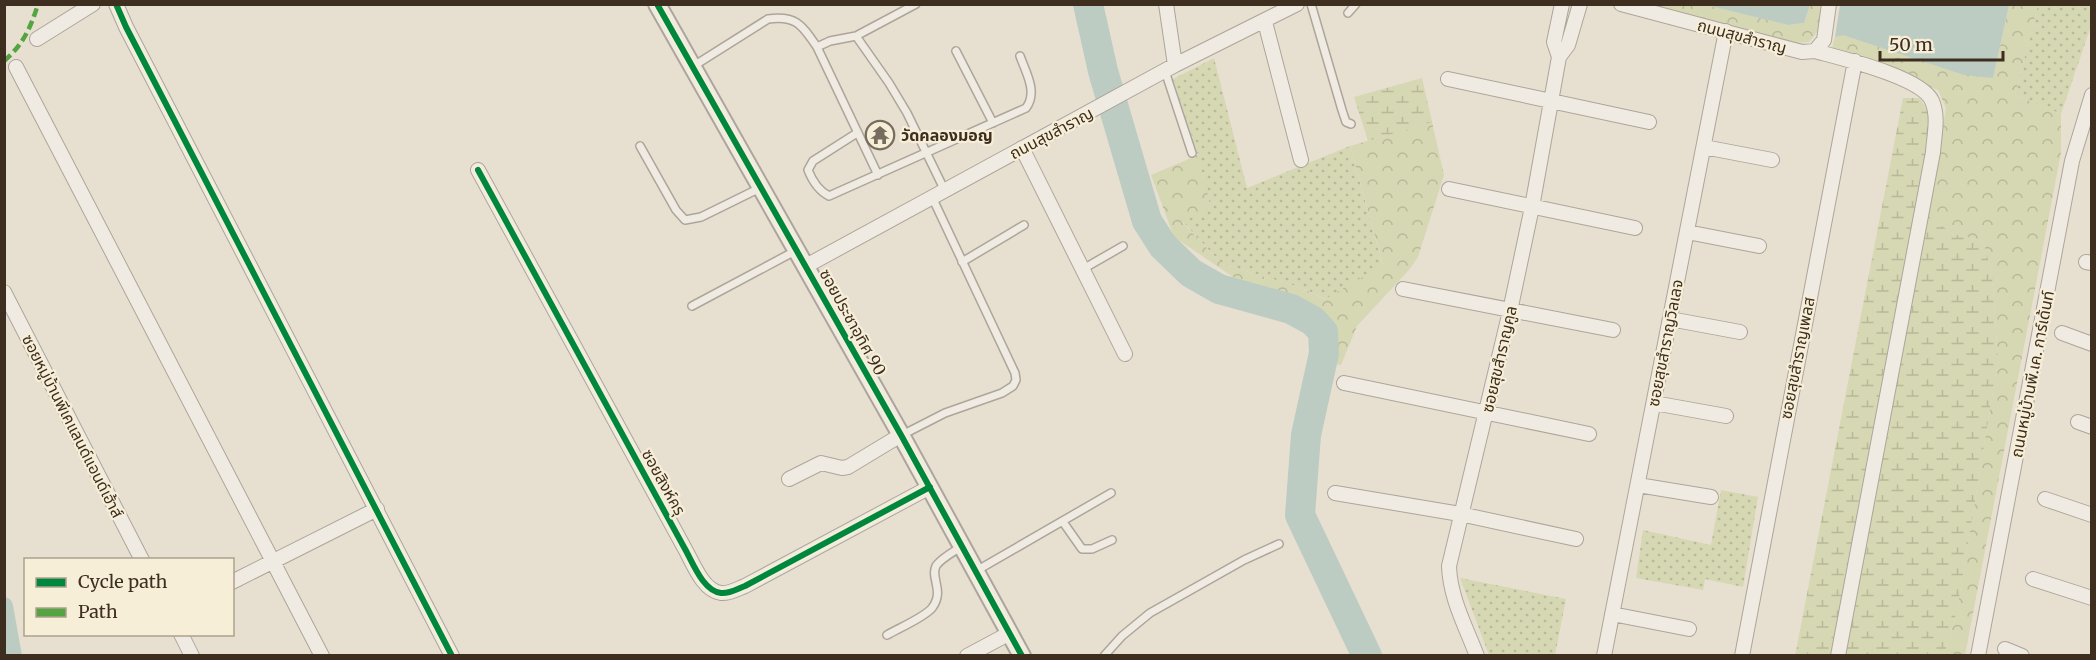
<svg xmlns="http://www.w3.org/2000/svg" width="2096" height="660" viewBox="0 0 2096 660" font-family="Merriweather,'Noto Sans Thai',serif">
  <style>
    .grass { fill: url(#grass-dots) }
    .forest { fill: url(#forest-crowns) }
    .wetland { fill: url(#wetland-marsh) }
    .water { fill: #bcccc2 }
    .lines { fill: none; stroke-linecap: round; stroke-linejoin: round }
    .canal { stroke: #bcccc2; stroke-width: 18 }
    .river { stroke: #bcccc2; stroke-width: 30 }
    .service-casing { stroke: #ada599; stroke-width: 10 }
    .minor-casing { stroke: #ada599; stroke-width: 16 }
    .tertiary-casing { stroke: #ada599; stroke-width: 20 }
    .service { stroke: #efebe3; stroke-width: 7 }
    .minor { stroke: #efebe3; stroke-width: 14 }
    .tertiary { stroke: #efebe3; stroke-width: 16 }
    .quiet { stroke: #54a441; stroke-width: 4.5; stroke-dasharray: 9 4.5; stroke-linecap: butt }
    .cycleway-casing { stroke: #f7eed8; stroke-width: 10 }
    .cycleway { stroke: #00873e; stroke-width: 6 }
    .labels { text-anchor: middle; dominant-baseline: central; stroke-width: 4.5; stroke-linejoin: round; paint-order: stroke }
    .street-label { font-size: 16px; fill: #3d2e20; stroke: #f7eed8 }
    .poi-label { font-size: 16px; font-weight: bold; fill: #3d2e20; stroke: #f7eed8; text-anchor: start }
  </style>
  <defs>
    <pattern id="grass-dots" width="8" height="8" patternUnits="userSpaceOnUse" patternTransform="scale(1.5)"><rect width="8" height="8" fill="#d6d7b3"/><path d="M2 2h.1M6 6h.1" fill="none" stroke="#b9b99a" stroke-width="1.8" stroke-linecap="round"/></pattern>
    <pattern id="forest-crowns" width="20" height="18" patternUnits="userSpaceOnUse" patternTransform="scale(1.5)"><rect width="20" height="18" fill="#d6d7b3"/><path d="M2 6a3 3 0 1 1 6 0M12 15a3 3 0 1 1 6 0" fill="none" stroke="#b9b99a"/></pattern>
    <pattern id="wetland-marsh" width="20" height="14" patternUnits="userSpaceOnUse" patternTransform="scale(1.5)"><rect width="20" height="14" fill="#d6d7b3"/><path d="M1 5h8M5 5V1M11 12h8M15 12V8" fill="none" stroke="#b9b99a"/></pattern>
  </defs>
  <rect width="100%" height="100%" fill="#e7e0d1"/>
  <path class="grass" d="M 2038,5 L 2091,5 L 2091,26 L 2061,114 L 2015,95 Z
    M 1214,58 L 1247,188 L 1350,146 L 1383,266 L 1326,299 L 1299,287 L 1222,264 L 1182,221 L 1210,208 L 1198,155 L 1173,79 Z
    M 1721,490 L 1758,497 L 1743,587 L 1705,579 L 1703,590 L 1636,578 L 1643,530 L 1711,545 Z
    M 1460,578 L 1566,599 L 1555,655 L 1489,655 Z"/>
  <path class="forest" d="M 1645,5 L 1706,5 L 1788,25 L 1804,23 L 1810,5 L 1824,5 L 1820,28 L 1809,42 L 1795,43 Z
    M 2009,5 L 2038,5 L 2015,95 L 2061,114 L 2061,153 L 1965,655 L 1944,655 L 1957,611 L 1998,360 L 1992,274 L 1983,241 L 1953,234 L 1928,216 L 1946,108 L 1938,90 L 1832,49 L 1835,37 L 1843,35 L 1993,78 Z
    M 1432,122 L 1444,175 L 1418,257 L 1409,270 L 1357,326 L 1341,365 L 1333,364 L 1333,337 L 1328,321 L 1317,309 L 1283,292 L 1242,283 L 1174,237 L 1151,175 L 1198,155 L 1211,208 L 1182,222 L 1222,264 L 1299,287 L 1325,299 L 1383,265 L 1350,146 Z"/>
  <path class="wetland" d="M 1422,78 L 1432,122 L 1368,141 L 1354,97 Z
    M 1903,98 L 1919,98 C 1932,112 1929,128 1928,146 L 1832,655 L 1795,656 Z
    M 1928,216 L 1953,234 L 1983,241 L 1992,274 L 1998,360 L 1957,611 L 1944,655 L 1844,656 Z"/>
  <path class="water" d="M 1706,5 L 1810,5 L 1804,23 L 1788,25 Z
    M 1840,5 L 2009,5 L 1993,78 L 1964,75 L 1843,35 L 1835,37 Z"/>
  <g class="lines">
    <path class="canal" d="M 4,606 L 13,656"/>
    <path class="river" d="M 1088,4 L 1103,71 L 1147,221 L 1163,246 L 1191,273 L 1219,289 L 1291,309 L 1313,321 L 1323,332 L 1324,353 L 1306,435 L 1300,515 L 1367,656"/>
    <g class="service-casing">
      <path id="service" d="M 1311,4 L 1342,110 L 1346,122 L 1351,124
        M 1348,13 L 1356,4
        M 856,36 L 916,4
        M 817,47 L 878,175
        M 956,51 L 993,123
        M 692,67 L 768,19 C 796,15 802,25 817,47 L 830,41 L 856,36 L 889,83 L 907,113 L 944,189
        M 1165,71 L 1192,153
        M 857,133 L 813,161 L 808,170 C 812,180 819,191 829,196 L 1026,108 C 1038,92 1026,73 1020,56
        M 640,146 L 676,210 L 685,220 L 701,217 L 760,188
        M 962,262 L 1024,225
        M 1083,269 L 1123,246
        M 692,306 L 797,250
        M 902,435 L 945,413 L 1002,393 L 1013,386 L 1016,380 L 1015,373 L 932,197
        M 1063,522 L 1082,549 L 1092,549 L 1112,540
        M 976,571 L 1111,493
        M 887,635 C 899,628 925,617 932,608 C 945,591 930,578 936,566 C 940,559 955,551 962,546
        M 1104,656 L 1122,636 L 1150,613 L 1244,560 L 1279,544"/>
    </g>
    <g class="minor-casing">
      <path id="minor" d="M 116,4 L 126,27 L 452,656
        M 1166,4 L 1175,65
        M 1562,4 L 1554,42 L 1559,57 L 1568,45 L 1580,4
        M 1621,4 L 1802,52 L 1815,51 L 1824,40 L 1829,4
        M 1265,22 L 1301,160
        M 37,39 L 93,4
        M 1815,51 C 1840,58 1922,77 1932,101 C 1939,117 1934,136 1933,152 L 1838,656
        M 16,67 L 322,656
        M 1448,79 L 1649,122
        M 1704,147 L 1772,160
        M 1022,148 L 1125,354
        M 478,170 L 685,549 C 693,563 703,591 721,593 C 729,594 737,589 745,586 L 930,487
        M 1449,189 L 1635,228
        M 1687,232 L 1759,246
        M 2086,262 L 2092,263
        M 806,266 L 1175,65 L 1297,4
        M 1403,289 L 1613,330
        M 4,292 L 142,560
        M 1670,319 L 1740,332
        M 2062,333 L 2092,344
        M 1344,383 L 1589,434
        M 1654,403 L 1726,416
        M 2078,422 L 2092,427
        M 789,479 L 821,463 L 842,468 L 848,467 L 901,435
        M 1638,485 L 1711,497
        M 1335,493 L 1460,514 L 1576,539
        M 2045,499 L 2092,515
        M 2033,579 L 2092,598
        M 232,582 L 377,509
        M 1612,614 L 1689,629
        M 181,634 L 192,656
        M 2005,649 L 2022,656
        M 967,656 L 1010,633
        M 1477,656 C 1466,627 1450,598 1449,566 L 1510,311 L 1532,207 L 1559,57
        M 1604,656 L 1726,31
        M 1742,656 L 1855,61
        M 1978,656 L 2072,161 L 2092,95"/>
    </g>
    <g class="tertiary-casing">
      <path id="tertiary" d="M 657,4 L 901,435 L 1022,656"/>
    </g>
    <use href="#service" class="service"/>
    <use href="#minor" class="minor"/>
    <use href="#tertiary" class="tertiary"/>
    <path class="quiet" d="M 4,61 C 23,45 31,27 38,4"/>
    <g class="cycleway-casing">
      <path id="cycleway" d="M 116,4 L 126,27 L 452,656
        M 657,4 L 901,435 L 1022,656
        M 478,170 L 685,549 C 693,563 703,591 721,593 C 729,594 737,589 745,586 L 930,487"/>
    </g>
    <use href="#cycleway" class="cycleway"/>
  </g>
  <defs>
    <g id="temple-ring" transform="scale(1.5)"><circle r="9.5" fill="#f7eed8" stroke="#786c5e" stroke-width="1.5"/><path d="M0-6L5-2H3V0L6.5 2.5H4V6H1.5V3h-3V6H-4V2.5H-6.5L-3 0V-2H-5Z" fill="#786c5e"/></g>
  </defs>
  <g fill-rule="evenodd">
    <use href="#temple-ring" x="880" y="135"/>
  </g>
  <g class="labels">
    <g class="street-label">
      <text transform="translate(1742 36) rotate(15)">ถนนสุขสำราญ</text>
      <text transform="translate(1051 133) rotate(-28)">ถนนสุขสำราญ</text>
      <text transform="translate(853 322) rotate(61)">ซอยประชาอุทิศ 90</text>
      <text transform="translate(1665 343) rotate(-79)">ซอยสุขสำราญวิลเลจ</text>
      <text transform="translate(1797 358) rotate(-79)">ซอยสุขสำราญเพลส</text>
      <text transform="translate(1499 359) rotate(-77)">ซอยสุขสำราญคูล</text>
      <text transform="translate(2032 374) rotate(-79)">ถนนหมู่บ้านพี.เค. การ์เด้นท์</text>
      <text transform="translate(73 426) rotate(63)">ซอยหมู่บ้านพีเคแลนด์แอนด์เฮ้าส์</text>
      <text transform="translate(664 482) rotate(61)">ซอยสิงห์ครุ</text>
    </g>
    <g class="poi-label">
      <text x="901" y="135">วัดคลองมอญ</text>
    </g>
  </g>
  <rect width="2096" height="660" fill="none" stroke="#3d2e20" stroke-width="12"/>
  <rect x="24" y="558" width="210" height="78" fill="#f7eed8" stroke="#ada18e" stroke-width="1.5"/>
  <rect x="36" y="578" width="30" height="9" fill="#00873e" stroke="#ada18e" stroke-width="1.5"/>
  <text x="78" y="588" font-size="18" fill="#3d2e20">Cycle path</text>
  <rect x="36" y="608" width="30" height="9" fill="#54a441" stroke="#ada18e" stroke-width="1.5"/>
  <text x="78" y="618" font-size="18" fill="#3d2e20">Path</text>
  <path d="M1880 51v9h123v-9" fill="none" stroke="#3d2e20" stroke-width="3"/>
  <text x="1889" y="51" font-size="18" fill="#3d2e20" stroke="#f7eed8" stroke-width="4.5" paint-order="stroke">50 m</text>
</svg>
